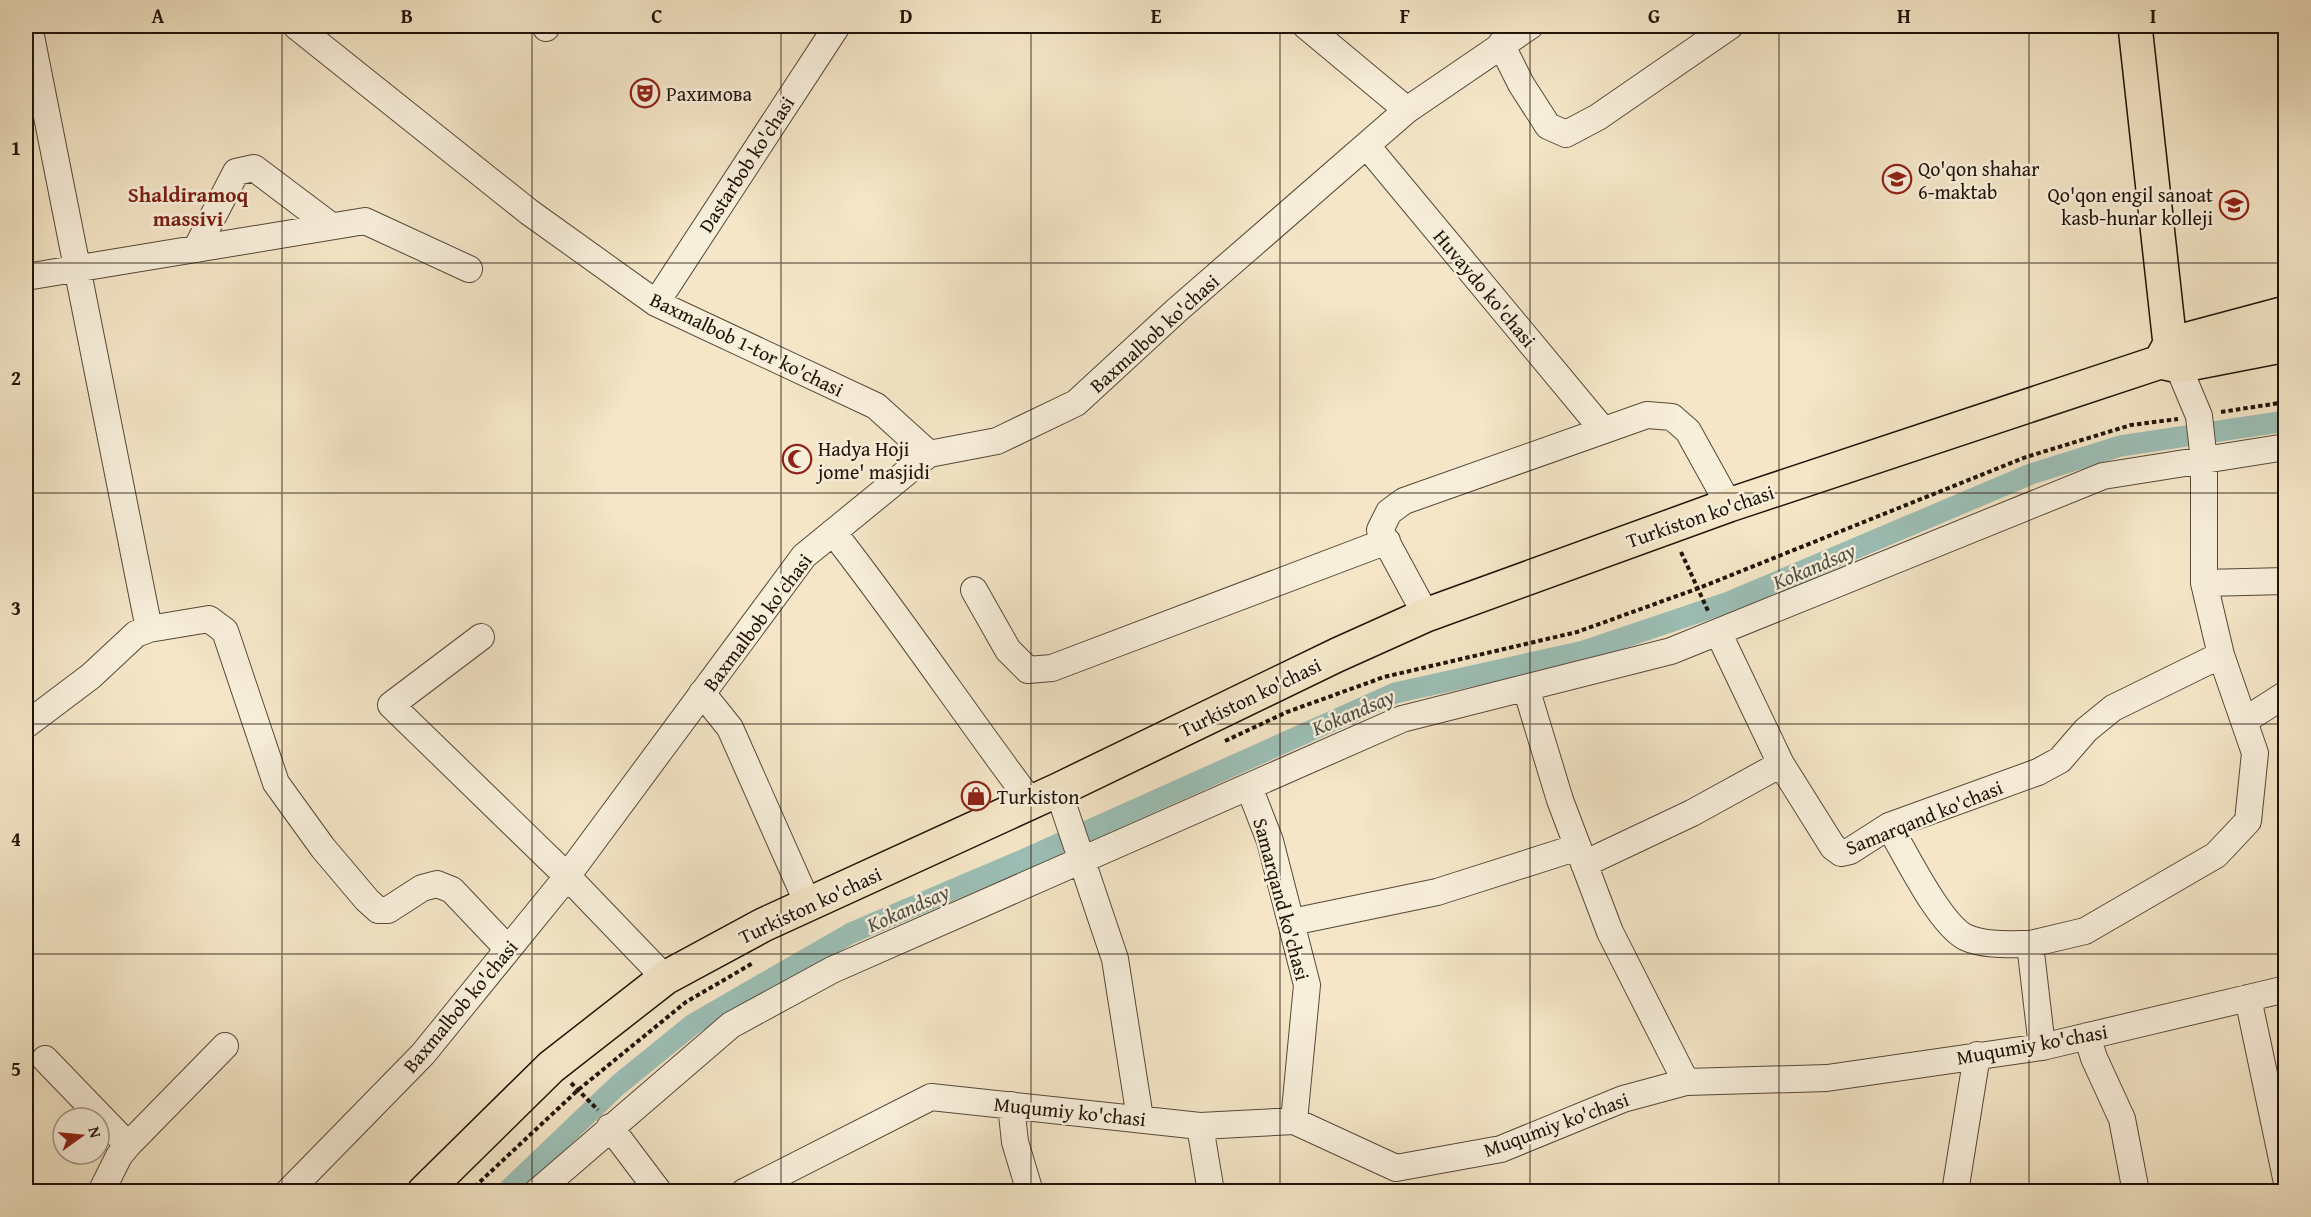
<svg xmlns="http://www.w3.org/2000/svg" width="2311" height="1217" viewBox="0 0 2311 1217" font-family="'Gentium Book Plus',serif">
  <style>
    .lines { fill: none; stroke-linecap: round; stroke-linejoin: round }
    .canal { stroke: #9cbfb6; stroke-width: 21 }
    .minor-casing { stroke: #564838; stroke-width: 28 }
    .major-casing { stroke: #211308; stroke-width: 36 }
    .path { stroke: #211308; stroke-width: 4; stroke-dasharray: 4.5 3; stroke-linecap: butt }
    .minor { stroke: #f8efdb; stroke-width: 26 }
    .major { stroke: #f4e6c7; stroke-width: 33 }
    .grid { fill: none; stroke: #211308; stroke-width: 1.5; stroke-opacity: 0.55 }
    .labels { text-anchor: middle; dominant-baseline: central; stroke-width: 5; stroke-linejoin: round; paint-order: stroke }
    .poi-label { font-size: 20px; fill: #211308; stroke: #f8efdb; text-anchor: start }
    .street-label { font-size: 20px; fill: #211308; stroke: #f8efdb }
    .neighbourhood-label { font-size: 21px; font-weight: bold; fill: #7a1f14; stroke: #f8efdb }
    .water-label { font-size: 21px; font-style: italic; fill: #4c4f45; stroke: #f8efdb }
    .neatline { fill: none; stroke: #211308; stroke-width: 2 }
    .grid-label { font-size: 20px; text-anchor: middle; font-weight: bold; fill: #211308 }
  </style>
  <rect width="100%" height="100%" fill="#f4e6c7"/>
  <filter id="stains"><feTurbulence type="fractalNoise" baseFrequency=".00333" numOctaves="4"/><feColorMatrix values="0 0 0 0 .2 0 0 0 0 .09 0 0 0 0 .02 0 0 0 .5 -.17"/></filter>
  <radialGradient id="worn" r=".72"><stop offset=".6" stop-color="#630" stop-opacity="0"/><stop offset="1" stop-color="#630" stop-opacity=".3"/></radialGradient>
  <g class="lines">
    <path class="canal" d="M 506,1192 L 618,1085 L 693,1024 L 851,933 L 1025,859 L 1395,693 L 1584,651 L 1729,602 L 2031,474 L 2120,446 L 2286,421"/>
    <g class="minor-casing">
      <path id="minor" d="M 29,26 L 149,629
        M 296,26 L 529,212 L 656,303 L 876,406 L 929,454
        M 1306,26 L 1407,110
        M 546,28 L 547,26
        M 1501,44 L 1521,84 L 1548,126 L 1566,134 L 1598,117 L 1730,26
        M 1367,146 L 1603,430
        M 196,249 L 236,172 L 254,168 L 331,226
        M 26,277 L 365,221 L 469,269
        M 656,303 L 837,26
        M 833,532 C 902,620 964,713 1031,802
        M 2204,583 L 2286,581
        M 974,590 L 1008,650 L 1028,670 L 1052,668 L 1387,541
        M 1426,615 L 1380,530 L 1389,512 L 1404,501 L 1647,415 L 1672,417 L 1688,431 L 1729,505
        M 1718,632 L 1781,764 L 1833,847 L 1841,853 L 1850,851 L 1889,826 L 2038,772 L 2060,760 L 2086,730 L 2113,708 L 2221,655
        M 481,637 L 391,705 L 567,876 L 665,978
        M 1526,688 L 1560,800 L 1610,932 L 1686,1082
        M 702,693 L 730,728 L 808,904
        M 2244,721 L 2286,694
        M 26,725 L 91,676 L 136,634 L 149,629 L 209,619 L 225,631 L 276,783 L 323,848 L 367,900 L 378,910 L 388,910 L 422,888 L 437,884 L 452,890 L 508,949
        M 1249,787 L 1270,841 L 1307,985 L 1294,1121
        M 1058,790 L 1115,959 L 1140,1118
        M 1889,826 C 1905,853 1939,923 1965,937 C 1984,946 2010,944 2030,944
        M 1584,864 L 1692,813 L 1781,764
        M 1292,922 L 1437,892 L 1578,847
        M 2248,998 L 2286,1178
        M 2087,1036 L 2094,1058 L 2122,1119 L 2136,1192
        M 2042,1047 L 2030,944 L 2085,931 L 2216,855 L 2248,821 L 2255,753 L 2221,655 L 2204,583 L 2204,461 L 2199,416 L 2178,366
        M 45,1059 L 128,1145
        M 1011,1105 L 1015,1142 L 1030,1192
        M 1200,1126 L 1211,1192
        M 610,1127 L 659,1192
        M 101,1192 L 119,1156 L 128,1145 L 225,1046
        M 288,1192 L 423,1054 L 562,883 L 804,556 L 929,454 L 997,441 L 1076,403 L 1177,310 L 1407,110 L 1530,26
        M 537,1192 L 731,1025 L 832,970 L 1402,719 L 1671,651 L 2103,476 L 2286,447
        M 744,1192 L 931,1097 L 1200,1126 L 1294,1121 L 1396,1168 L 1501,1149 L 1623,1099 L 1686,1082 L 1827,1078 L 2042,1047 L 2286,989
        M 1955,1192 L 1977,1055"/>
    </g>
    <g class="major-casing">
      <path id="major" d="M 2135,26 L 2170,344 L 2178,366
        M 2160,362 L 2170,344 L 2286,313
        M 424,1192 L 551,1067 L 665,978 L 763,925 L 1058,790 L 1337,655 L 1426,615 L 1729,505 L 2160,362 L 2178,366 L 2286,345"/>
    </g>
    <path class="path" d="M 2221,412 L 2286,402
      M 1681,552 L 1709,613
      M 1225,741 L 1287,712 L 1384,677 L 1577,632 L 1699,588 L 2026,457 L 2131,425 L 2178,419
      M 571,1083 L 598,1110
      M 469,1192 L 578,1090 L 686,1002 L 753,963"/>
    <use href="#minor" class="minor"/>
    <use href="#major" class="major"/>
  </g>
  <path class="grid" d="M 282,26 L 282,1192M 532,26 L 532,1192M 781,26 L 781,1192M 1031,26 L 1031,1192M 1280,26 L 1280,1192M 1530,26 L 1530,1192M 1779,26 L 1779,1192M 2029,26 L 2029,1192M 26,263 L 2286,263M 26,493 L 2286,493M 26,724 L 2286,724M 26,954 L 2286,954"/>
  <defs>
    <g id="theatre-ring" transform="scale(1.5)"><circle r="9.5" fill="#f8efdb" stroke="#8f2418" stroke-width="1.5"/><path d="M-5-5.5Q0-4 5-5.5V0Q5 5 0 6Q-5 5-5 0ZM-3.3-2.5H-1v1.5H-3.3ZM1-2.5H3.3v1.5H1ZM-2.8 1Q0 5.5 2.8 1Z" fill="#8f2418"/></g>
    <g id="school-ring" transform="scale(1.5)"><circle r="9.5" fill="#f8efdb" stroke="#8f2418" stroke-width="1.5"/><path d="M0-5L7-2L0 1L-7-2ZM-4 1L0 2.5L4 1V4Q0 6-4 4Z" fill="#8f2418"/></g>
    <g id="university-ring" transform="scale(1.5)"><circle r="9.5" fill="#f8efdb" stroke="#8f2418" stroke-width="1.5"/><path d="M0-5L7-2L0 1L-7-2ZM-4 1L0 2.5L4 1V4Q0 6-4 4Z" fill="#8f2418"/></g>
    <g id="mosque-ring" transform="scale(1.5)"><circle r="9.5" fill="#f8efdb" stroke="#8f2418" stroke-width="1.5"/><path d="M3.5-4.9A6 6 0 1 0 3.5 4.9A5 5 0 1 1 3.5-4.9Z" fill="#8f2418"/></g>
    <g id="shop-ring" transform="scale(1.5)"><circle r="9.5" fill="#f8efdb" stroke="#8f2418" stroke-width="1.5"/><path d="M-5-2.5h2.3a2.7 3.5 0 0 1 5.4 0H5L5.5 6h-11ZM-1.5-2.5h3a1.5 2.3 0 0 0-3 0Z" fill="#8f2418"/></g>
  </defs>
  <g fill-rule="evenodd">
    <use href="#theatre-ring" x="645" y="93"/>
    <use href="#school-ring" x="1897" y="179"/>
    <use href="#university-ring" x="2234" y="205"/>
    <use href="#mosque-ring" x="797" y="459"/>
    <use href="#shop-ring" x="976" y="796"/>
  </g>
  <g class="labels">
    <g class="poi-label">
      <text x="666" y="93">Рахимова</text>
      <text x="1918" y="168">Qo'qon shahar<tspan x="1918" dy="23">6-maktab</tspan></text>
      <text x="2213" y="194" text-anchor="end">Qo'qon engil sanoat<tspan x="2213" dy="23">kasb-hunar kolleji</tspan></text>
      <text x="818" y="448">Hadya Hoji<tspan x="818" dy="23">jome' masjidi</tspan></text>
      <text x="997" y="796">Turkiston</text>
    </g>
    <g class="street-label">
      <text transform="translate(746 164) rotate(-57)">Dastarbob ko'chasi</text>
      <text transform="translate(1485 288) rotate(50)">Huvaydo ko'chasi</text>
      <text transform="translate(1154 333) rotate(-42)">Baxmalbob ko'chasi</text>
      <text transform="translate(747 344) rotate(26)">Baxmalbob 1-tor ko'chasi</text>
      <text transform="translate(1700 516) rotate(-19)">Turkiston ko'chasi</text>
      <text transform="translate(757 622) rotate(-53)">Baxmalbob ko'chasi</text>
      <text transform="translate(1250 697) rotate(-26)">Turkiston ko'chasi</text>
      <text transform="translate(1924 817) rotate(-22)">Samarqand ko'chasi</text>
      <text transform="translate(1282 899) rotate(75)">Samarqand ko'chasi</text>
      <text transform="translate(810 905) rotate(-25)">Turkiston ko'chasi</text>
      <text transform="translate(460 1006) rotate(-50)">Baxmalbob ko'chasi</text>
      <text transform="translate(2032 1044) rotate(-10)">Muqumiy ko'chasi</text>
      <text transform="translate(1070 1111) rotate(6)">Muqumiy ko'chasi</text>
      <text transform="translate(1556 1124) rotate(-20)">Muqumiy ko'chasi</text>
    </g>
    <g class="neighbourhood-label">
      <text x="188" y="194">Shaldiramoq<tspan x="188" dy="24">massivi</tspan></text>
    </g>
    <g class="water-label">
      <text transform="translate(1814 566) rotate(-23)">Kokandsay</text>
      <text transform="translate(1353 712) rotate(-23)">Kokandsay</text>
      <text transform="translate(908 908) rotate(-24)">Kokandsay</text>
    </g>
  </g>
  <rect width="2311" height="1217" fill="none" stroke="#f4e6c7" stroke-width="66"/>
  <g transform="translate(81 1136) rotate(75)"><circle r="28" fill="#f8efdb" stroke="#a29787" stroke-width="1.5"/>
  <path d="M0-4.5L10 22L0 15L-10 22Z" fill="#8f2418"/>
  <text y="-9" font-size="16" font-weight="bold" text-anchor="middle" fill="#211308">N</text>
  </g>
  <rect x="33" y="33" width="2245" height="1151" class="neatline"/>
  <g class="grid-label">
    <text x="158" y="23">A</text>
    <text x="407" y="23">B</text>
    <text x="657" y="23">C</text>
    <text x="906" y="23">D</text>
    <text x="1156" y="23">E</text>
    <text x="1405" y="23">F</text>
    <text x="1654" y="23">G</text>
    <text x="1904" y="23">H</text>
    <text x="2153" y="23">I</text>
    <text x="16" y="155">1</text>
    <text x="16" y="385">2</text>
    <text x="16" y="615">3</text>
    <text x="16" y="846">4</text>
    <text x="16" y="1076">5</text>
  </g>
  <rect width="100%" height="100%" filter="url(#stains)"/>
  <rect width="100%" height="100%" fill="url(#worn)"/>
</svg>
